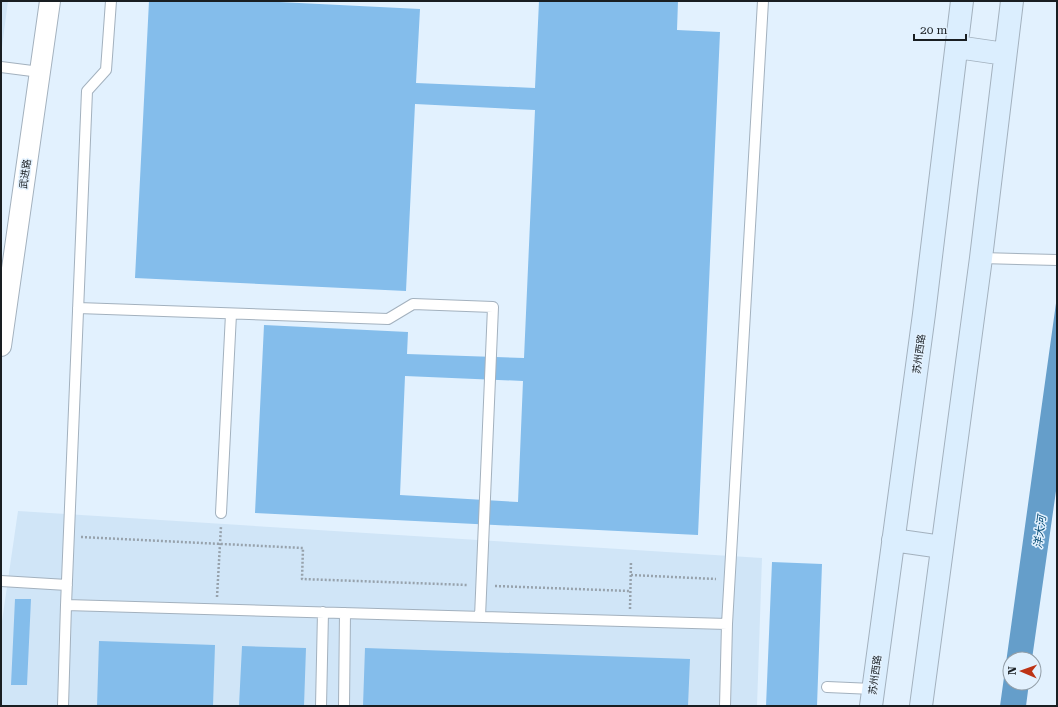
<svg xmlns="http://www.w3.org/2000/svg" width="1058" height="707" viewBox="0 0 1058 707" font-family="'Roboto Serif','Noto Sans SC',serif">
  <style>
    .built { fill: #d0e5f7 }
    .water { fill: #659eca }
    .building { fill: #84bdeb; fill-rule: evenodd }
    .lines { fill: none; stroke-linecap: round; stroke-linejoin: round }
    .lane-casing { stroke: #a3b1be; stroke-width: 12 }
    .street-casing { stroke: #a3b1be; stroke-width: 22 }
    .secondary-casing { stroke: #a3b1be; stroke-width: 24 }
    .path { stroke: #97a2ac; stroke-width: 2.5; stroke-dasharray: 2 2; stroke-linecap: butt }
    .lane { stroke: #fff; stroke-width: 10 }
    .street { stroke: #fff; stroke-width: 20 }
    .secondary { stroke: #dbeefe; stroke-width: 22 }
    .labels { text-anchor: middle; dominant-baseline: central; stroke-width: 3; stroke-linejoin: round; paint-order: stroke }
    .street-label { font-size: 10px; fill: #191e22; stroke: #e2f1fe }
    .water-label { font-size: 11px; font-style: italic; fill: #004872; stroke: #e2f1fe }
  </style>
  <rect width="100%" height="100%" fill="#e2f1fe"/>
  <path class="built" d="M 1,1 L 8,1 L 1,55 Z
    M 18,511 L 762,558 L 757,706 L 1,706 L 1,628 Z"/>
  <path class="water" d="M 1057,296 L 1057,484 L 1032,659 L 1010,659 L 1010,683 L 1029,683 L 1026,706 L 1000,706 Z"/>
  <path class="building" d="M 149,1 L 259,1 L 420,9 L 416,83 L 535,88 L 539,1 L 678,1 L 677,30 L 720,32 L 698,535 L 255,513 L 264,325 L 408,332 L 407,354 L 524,358 L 535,110 L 415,104 L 406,291 L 135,278 ZM 405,376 L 523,381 L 518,502 L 400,495 Z
    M 772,562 L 822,564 L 817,706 L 766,706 Z
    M 15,599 L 31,599 L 27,685 L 11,685 Z
    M 99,641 L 215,645 L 213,706 L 97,706 Z
    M 242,646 L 306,648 L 304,706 L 239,706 Z
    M 365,648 L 690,659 L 688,706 L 363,706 Z"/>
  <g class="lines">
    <g class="lane-casing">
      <path id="lane" d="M 1,67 L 40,72
        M 981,258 L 1057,260
        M 78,308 L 388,319 L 413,304 L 493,307 L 480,617
        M 221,513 L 231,314
        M 1,581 L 67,585
        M 66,605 L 87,91 L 106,70 L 111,1
        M 727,624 L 763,1
        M 827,687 L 873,689
        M 63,706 L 66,605 L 727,624 L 725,706
        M 321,706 L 323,612
        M 344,706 L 345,613"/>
    </g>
    <g class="street-casing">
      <path id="street" d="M 1,346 L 50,1"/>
    </g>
    <g class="secondary-casing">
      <path id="secondary" d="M 957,47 L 1005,54
        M 893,540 L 942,547
        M 871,706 L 924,314 L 962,1
        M 921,706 L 981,258 L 1012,1"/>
    </g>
    <path class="path" d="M 81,537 L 303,548 L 302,579 L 468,585
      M 631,575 L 716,579
      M 495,586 L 630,591
      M 217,597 L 221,526
      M 630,609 L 631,561"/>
    <use href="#lane" class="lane"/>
    <use href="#street" class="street"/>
    <use href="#secondary" class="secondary"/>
  </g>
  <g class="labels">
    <g class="street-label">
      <text transform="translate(25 174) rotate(-82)">武进路</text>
      <text transform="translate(919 354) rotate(-82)">苏州西路</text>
      <text transform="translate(875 675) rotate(-82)">苏州西路</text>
    </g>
    <g class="water-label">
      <text transform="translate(1040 532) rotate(-82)">洋大河</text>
    </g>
  </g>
  <rect width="1058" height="707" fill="none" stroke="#191e22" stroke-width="4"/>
  <g transform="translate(1022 671) rotate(272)"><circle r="19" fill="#e2f1fe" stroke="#929da6"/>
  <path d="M0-3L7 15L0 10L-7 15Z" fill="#bd3315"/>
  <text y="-6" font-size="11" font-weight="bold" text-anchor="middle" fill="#191e22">N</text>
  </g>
  <path d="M914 34v6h52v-6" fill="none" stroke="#191e22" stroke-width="2"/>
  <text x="920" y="34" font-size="12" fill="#191e22" stroke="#e2f1fe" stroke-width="3" paint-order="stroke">20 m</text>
</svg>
